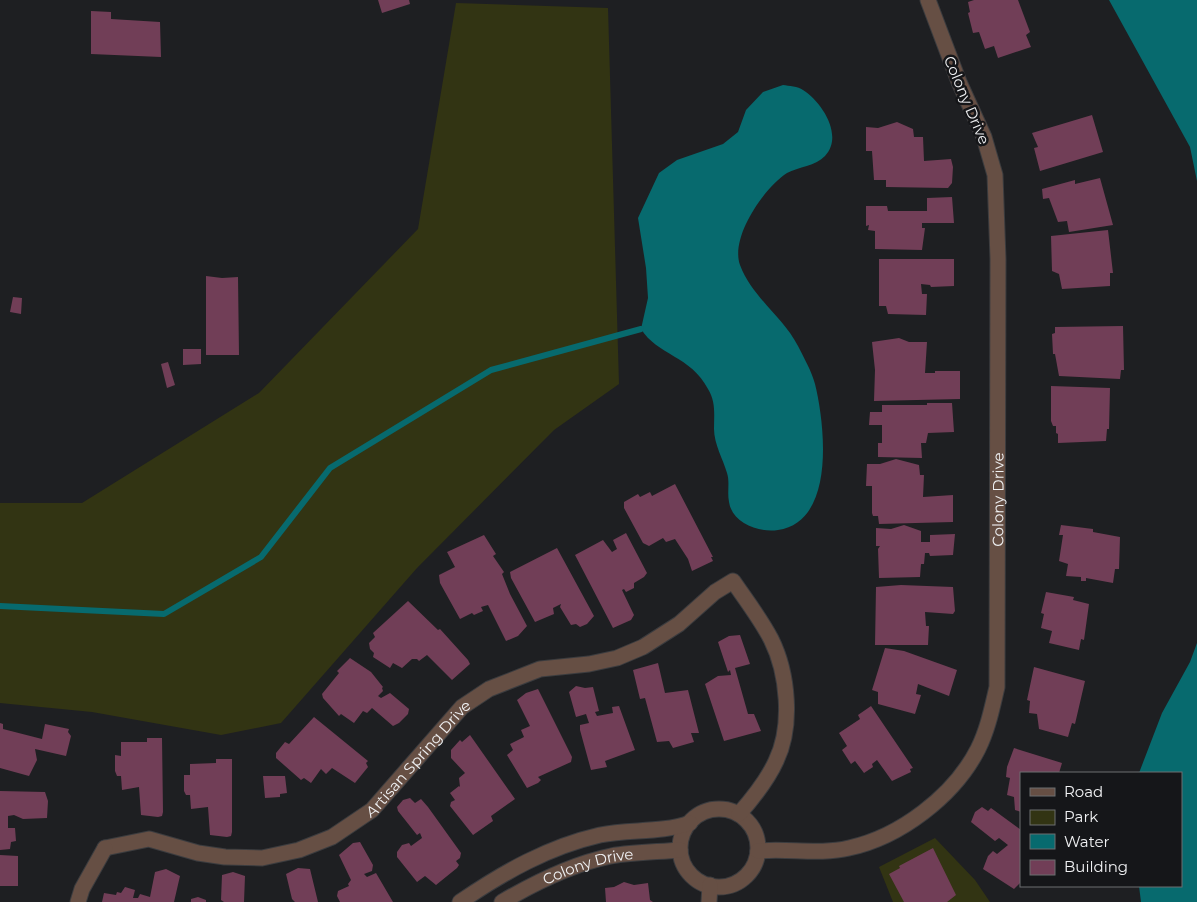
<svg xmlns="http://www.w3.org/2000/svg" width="1197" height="902" viewBox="0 0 1197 902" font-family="Montserrat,sans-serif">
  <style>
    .green { fill: #323413 }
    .water { fill: #076a6e }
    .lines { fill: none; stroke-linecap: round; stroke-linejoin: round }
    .stream { stroke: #076a6e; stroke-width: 6 }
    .building { fill: #713e57 }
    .minor-casing { stroke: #3b3c3f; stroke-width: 17 }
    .minor { stroke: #664f44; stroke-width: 15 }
    .labels { text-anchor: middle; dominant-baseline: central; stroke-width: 5; stroke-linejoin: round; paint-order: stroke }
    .street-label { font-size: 15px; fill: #f0f1f3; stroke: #151619 }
  </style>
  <rect width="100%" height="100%" fill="#1e1f22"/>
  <path class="green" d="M 456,3 L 608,8 L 619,384 L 554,430 L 417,568 L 281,723 L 221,735 L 92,712 L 0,703 L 0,503 L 82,503 L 259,393 L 418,229 Z
    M 935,838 L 975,880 L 990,902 L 893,902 L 879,867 Z"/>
  <path class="water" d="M 1109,0 L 1197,0 L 1197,181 L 1190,147 Z
    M 783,85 C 789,86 798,86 803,90 C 822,102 844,136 825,156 C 816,166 798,167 787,173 C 764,188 730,237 740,265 C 752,297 783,317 798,346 C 804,358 812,372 815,384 C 825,424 836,522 778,530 C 759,533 732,523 729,502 C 727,492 730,482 727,473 C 723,459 714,444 714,429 C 714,415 716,402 708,389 C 691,356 657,355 641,329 L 648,298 L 646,268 L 638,218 L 659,173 L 677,160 L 723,144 L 738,132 L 746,110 L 763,92 Z
    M 1197,643 L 1197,902 L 1141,902 L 1139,886 L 1181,886 L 1181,773 L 1139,773 L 1162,713 L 1190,662 Z"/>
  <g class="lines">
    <path class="stream" d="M 0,606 L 164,614 L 261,557 L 330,468 L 491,370 L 641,329"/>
  </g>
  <path class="building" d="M 378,0 L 409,0 L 410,4 L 382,13 Z
    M 974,0 L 1018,0 L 1030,32 L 1026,35 L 1031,47 L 998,58 L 994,46 L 985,49 L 979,32 L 973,33 L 968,13 L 970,12 L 968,2 Z
    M 91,11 L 111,12 L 111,19 L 160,22 L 161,57 L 91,54 Z
    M 1092,115 L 1103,152 L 1040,171 L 1034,148 L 1038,147 L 1032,133 Z
    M 897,122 L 913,129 L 914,137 L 923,137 L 924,161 L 951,159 L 953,167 L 952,183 L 948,188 L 886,187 L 886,180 L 874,180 L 872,151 L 866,151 L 866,127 L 878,128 Z
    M 1100,178 L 1113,225 L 1069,232 L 1067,221 L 1058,222 L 1049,198 L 1043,199 L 1042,189 L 1075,180 L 1075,184 Z
    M 952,197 L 954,223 L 922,223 L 922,228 L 925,228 L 922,250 L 875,249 L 875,231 L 868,230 L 869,225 L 866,226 L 866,206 L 887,206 L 888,211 L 927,211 L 927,198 Z
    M 1108,230 L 1113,273 L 1110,273 L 1110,286 L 1062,289 L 1059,274 L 1052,271 L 1051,236 Z
    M 879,259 L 954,259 L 954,286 L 931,287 L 930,285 L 921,284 L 922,294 L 927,294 L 926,315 L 888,314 L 886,306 L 879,306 Z
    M 206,276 L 222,278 L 238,277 L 239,355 L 206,355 Z
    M 13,297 L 22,298 L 21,314 L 10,312 Z
    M 1123,326 L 1124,370 L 1121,370 L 1120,379 L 1059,376 L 1055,354 L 1053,354 L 1052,334 L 1055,333 L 1055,327 Z
    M 899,338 L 909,342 L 927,342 L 925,373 L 935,373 L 935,371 L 960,371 L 960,399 L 874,401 L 875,370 L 872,342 Z
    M 183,349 L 201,349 L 201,364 L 183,365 Z
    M 168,362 L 175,385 L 167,388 L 161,364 Z
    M 1051,386 L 1110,388 L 1109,429 L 1107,429 L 1106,441 L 1058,443 L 1058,434 L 1056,433 L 1056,426 L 1053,426 L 1051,421 Z
    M 927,403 L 952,403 L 954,432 L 928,433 L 926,443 L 921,443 L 922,458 L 878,457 L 878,443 L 882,443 L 882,425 L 869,425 L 870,412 L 882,412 L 882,405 L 927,405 Z
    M 896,459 L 919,465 L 920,475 L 924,475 L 923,497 L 953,495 L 953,522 L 879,524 L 878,516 L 873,516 L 872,513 L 872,486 L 866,486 L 867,464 L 880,464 Z
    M 675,484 L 713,557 L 711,557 L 713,561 L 692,571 L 688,559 L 675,539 L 666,542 L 663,538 L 649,546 L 643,543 L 624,508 L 624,502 L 638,494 L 640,497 L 650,492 L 652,496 Z
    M 904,525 L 921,531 L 921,542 L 930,542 L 930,535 L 955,534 L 953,555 L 930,556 L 929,553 L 925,553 L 924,564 L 921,564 L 920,577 L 879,578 L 878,549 L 880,546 L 876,546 L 876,528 L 891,529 Z
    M 1061,525 L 1093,529 L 1093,532 L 1120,537 L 1119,569 L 1115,569 L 1113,583 L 1086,578 L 1086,581 L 1081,581 L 1081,577 L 1066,576 L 1068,564 L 1059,561 L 1063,535 L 1059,535 Z
    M 626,533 L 647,573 L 644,577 L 634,583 L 634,588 L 626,592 L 624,589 L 622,590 L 634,615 L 631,620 L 613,628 L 575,555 L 603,540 L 612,552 L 617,549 L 613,540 Z
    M 484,535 L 496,554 L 493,556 L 504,572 L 502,574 L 510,594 L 527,626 L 518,636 L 506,641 L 488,605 L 481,607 L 483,611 L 474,615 L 472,613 L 460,619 L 440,583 L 439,575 L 455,567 L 447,552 Z
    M 557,548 L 594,616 L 587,624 L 580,627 L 576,624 L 571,625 L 560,607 L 561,604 L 553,608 L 554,614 L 535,622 L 511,578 L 510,572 Z
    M 901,585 L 953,587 L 955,611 L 953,614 L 925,612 L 926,626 L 929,626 L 928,645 L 875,645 L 876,587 Z
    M 1046,592 L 1074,597 L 1073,600 L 1089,604 L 1084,640 L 1081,639 L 1079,650 L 1049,643 L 1052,631 L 1041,628 L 1044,614 L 1041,613 Z
    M 408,601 L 438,630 L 440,629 L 468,660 L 470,664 L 452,680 L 427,655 L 419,661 L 417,659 L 412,659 L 402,668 L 393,663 L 390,668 L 373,657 L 374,653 L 370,649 L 369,643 L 375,637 L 373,633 Z
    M 740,635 L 750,664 L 735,668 L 748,714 L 754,714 L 761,731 L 724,741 L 705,684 L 718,676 L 731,675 L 730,670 L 728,672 L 718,642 L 729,636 Z
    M 885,648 L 904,651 L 957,670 L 949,696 L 918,684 L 916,694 L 921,695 L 915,714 L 878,704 L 878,692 L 872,690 Z
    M 350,658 L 371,672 L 383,687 L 382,688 L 383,691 L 378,696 L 381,698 L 390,693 L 409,709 L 408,714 L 399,723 L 393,726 L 372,708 L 367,713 L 363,711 L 354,723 L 341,714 L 339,716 L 323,698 L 322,694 L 339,673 L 337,671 Z
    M 658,663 L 665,693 L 688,690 L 699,733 L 691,733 L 694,742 L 673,748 L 669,741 L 657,742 L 645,698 L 640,699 L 633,670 Z
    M 1034,667 L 1085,681 L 1075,724 L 1072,723 L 1068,737 L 1039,729 L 1037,714 L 1029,713 L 1030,701 L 1027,700 Z
    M 576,686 L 585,688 L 593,687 L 599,711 L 595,712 L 597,716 L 613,713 L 612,707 L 619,706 L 635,750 L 605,761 L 607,767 L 591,770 L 580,730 L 580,725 L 589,723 L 586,714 L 576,717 L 569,692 Z
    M 538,689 L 572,757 L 571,762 L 538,777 L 541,780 L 538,783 L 527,788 L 507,755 L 513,750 L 510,744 L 524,737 L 521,730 L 530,726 L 517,700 L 526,693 Z
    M 871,706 L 913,768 L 910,769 L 911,772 L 892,781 L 877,760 L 872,764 L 873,767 L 864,773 L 855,761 L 851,764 L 842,750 L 847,746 L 839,733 L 860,719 L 858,715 Z
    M 314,717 L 368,761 L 366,763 L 368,767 L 355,783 L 332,768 L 326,774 L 321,769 L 311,783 L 304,778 L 301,780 L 276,758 L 276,753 L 285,742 L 289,744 Z
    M 0,723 L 3,724 L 3,729 L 42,739 L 45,724 L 69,729 L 68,732 L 71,736 L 66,756 L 35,749 L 37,760 L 29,776 L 0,768 Z
    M 470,735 L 515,799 L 491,816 L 493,821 L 473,835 L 450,806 L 451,802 L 455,800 L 450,793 L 459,786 L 460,787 L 459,778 L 465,773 L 451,758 L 451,750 L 460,740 L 462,742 Z
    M 147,738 L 162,738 L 163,812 L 162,816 L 158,817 L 141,815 L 139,787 L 122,790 L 121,776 L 117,776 L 115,771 L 115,755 L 121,756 L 121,742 L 147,742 Z
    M 1014,748 L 1062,763 L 1059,773 L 1021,773 L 1021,812 L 1015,810 L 1014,797 L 1007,795 L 1010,778 L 1006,777 L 1007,767 Z
    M 216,759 L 232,759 L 232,832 L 231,836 L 227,837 L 210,835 L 208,807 L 191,809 L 190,795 L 186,795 L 184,791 L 184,775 L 190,775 L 190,764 L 216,763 Z
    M 263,776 L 285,776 L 287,793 L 280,794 L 280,797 L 265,798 Z
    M 0,791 L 45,792 L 48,801 L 47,818 L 23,819 L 14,815 L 8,816 L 8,828 L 15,828 L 16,841 L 11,842 L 10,849 L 0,850 Z
    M 410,798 L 415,803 L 421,799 L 428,807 L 461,853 L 460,858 L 456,861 L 459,865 L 457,868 L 436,885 L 425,876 L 417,882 L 397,857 L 397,852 L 402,845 L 409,843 L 411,846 L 422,838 L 420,833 L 417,835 L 398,811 L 397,807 L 403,800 Z
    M 982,807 L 988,811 L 991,808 L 1021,830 L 1021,882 L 1014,889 L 983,869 L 988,856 L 993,851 L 997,854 L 1008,845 L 999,838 L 995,841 L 971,822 L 975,812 Z
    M 360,842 L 373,865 L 372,871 L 364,874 L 367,877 L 376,873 L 393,902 L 340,902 L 337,896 L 338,891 L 349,886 L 348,884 L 351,880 L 339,855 L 353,843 Z
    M 933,848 L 956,895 L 947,902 L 904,902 L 889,874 L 900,868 L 899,866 Z
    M 0,855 L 18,856 L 18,886 L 0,886 Z
    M 298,868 L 310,869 L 318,902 L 295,902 L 292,899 L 286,874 Z
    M 166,869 L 180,876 L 174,902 L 102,902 L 104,893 L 116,895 L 117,892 L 121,893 L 125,887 L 135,890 L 133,898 L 138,898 L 140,894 L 150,897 L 155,872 Z
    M 233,872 L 245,876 L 244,902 L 224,902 L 221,900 L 222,875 Z
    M 624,882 L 634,885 L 648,883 L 650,900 L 653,902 L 606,902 L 605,888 L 614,887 Z
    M 198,897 L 206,900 L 206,902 L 191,902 L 191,899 Z"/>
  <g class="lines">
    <g class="minor-casing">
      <g id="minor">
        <circle cx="719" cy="848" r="39"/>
        <path id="s1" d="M 105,848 L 149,839 L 198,853 L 225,857 L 262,858 L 299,850 L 332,837 L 372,810 L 462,707 L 489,689 L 540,669 L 589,664 L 617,658 L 643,647 L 679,624 L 715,592 L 733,581 C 746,600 760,618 771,639 C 788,673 793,726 776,761 C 767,781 753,798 739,814"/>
        <path id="s2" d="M 758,851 C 787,848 820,855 849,848 C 900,837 954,796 978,749 C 988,729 992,708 997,687 L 998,259 L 995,175 L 984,137 L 959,82 L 928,0"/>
        <path d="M 78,902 L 82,889 L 105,848"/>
        <path d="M 460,902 C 504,872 548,847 600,835 C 630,829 661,833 690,823"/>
        <path id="s3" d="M 502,902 C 536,882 572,864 611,856 C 634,852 658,852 680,850"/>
        <path d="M 709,902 L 710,885"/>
      </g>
    </g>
    <use href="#minor" class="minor"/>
  </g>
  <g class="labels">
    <g class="street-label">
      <text transform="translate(967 100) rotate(67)">Colony Drive</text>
      <text stroke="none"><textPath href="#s2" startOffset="511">Colony Drive</textPath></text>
      <text stroke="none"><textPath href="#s1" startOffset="351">Artisan Spring Drive</textPath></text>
      <text stroke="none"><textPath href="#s3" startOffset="94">Colony Drive</textPath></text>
    </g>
  </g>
  <rect x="1020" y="772" width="162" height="115" fill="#151619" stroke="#6d6e70"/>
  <rect x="1030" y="788" width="25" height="8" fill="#664f44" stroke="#6d6e70"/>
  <text x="1064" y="797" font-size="15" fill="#f0f1f3">Road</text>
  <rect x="1030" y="810" width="25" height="15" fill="#323413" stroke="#6d6e70"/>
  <text x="1064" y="822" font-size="15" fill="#f0f1f3">Park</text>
  <rect x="1030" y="834" width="25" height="15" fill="#076a6e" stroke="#6d6e70"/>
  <text x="1064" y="847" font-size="15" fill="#f0f1f3">Water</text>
  <rect x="1030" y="860" width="25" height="15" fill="#713e57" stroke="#6d6e70"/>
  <text x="1064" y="872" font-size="15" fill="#f0f1f3">Building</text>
</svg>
